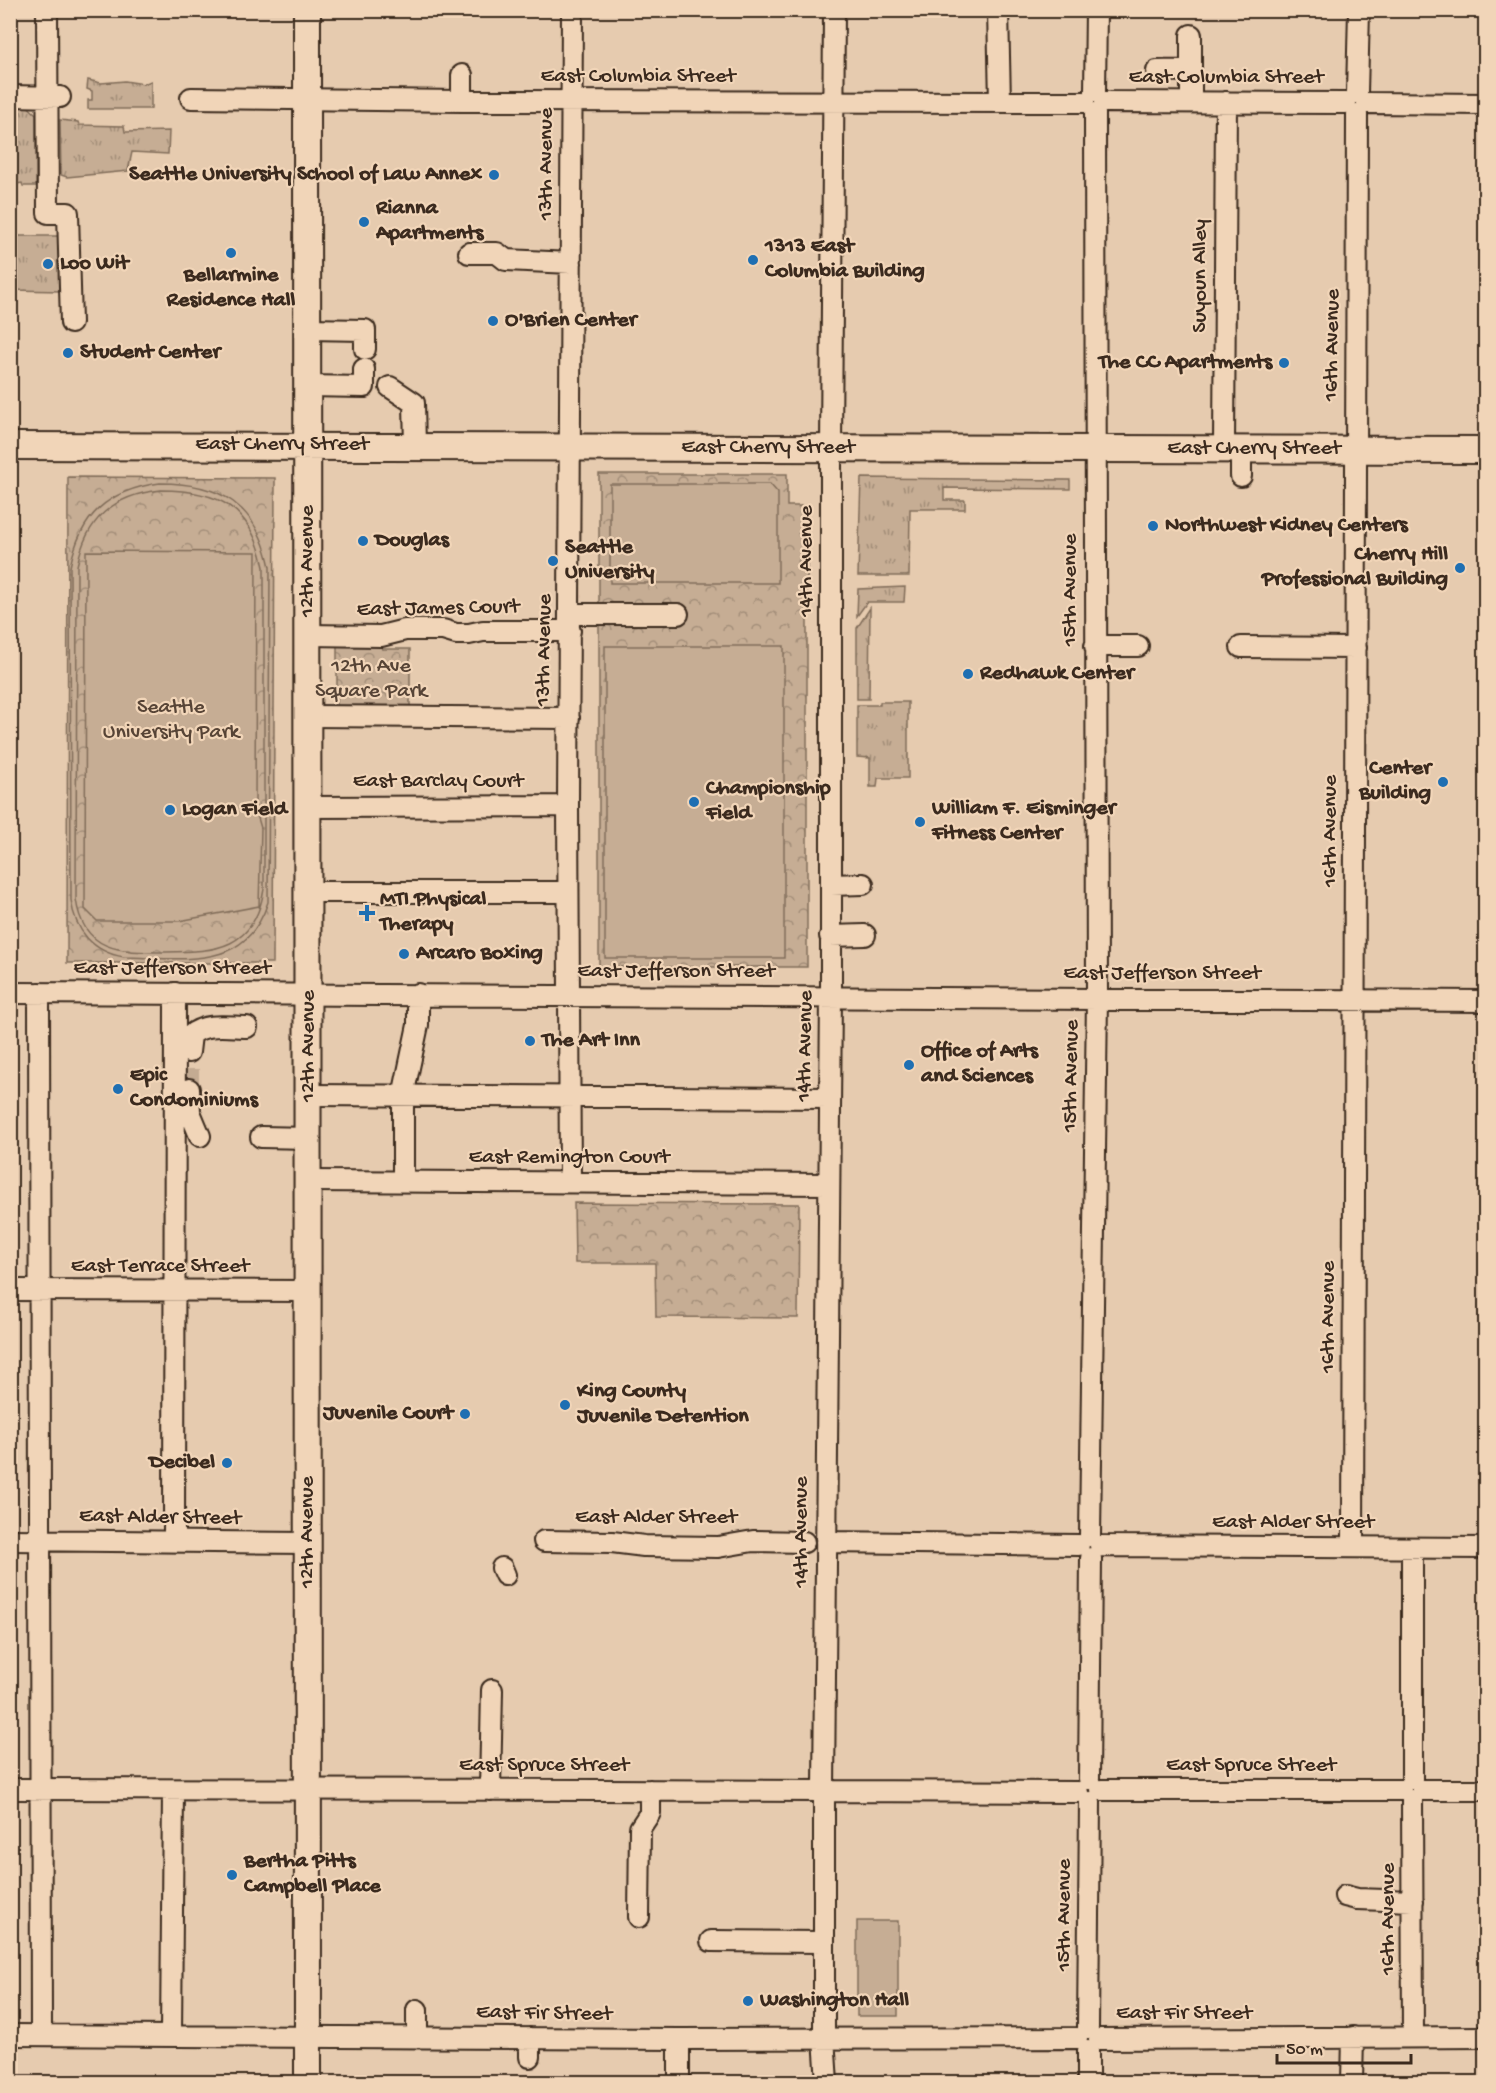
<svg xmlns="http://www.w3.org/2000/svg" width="1496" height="2093" viewBox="0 0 1496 2093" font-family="'Gochi Hand',sans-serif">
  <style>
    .grass { fill: url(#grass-tufts); stroke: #806c59; stroke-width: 1.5 }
    .forest { fill: url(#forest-crowns); stroke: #806c59; stroke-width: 1.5 }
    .garden { fill: #c6ad94; stroke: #806c59; stroke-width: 1.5; fill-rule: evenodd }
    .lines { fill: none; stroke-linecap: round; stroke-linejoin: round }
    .minor-tunnel { stroke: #c4ab92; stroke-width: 20; stroke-dasharray: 20 10; stroke-linecap: butt }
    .minor-casing { stroke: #3b2a1e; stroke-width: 24 }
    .major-casing { stroke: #3b2a1e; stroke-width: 30 }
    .minor { stroke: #f1d5b8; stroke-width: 20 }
    .major { stroke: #f1d5b8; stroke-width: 26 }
    .poi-dot { fill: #1f6fb2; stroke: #f1d5b8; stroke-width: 2 }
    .labels { text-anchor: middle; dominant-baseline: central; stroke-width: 4.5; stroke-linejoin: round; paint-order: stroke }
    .street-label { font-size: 22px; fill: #3b2a1e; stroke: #f1d5b8 }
    .poi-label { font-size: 22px; font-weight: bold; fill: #3b2a1e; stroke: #f1d5b8; text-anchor: start }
    .park-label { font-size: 22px; fill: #574436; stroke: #f1d5b8 }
  </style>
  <defs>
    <pattern id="grass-tufts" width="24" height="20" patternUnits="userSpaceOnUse" patternTransform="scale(1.5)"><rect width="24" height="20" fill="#c6ad94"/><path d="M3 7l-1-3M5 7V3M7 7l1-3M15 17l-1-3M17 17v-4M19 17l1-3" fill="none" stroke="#a28d78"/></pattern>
    <pattern id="forest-crowns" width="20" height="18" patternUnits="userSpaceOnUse" patternTransform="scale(1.5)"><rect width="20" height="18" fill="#c6ad94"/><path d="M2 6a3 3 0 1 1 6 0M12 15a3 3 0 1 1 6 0" fill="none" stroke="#a28d78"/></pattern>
  </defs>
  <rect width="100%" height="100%" fill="#e6cbaf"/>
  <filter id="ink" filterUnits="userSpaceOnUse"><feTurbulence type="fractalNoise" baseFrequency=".0167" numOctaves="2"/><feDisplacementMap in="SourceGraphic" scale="12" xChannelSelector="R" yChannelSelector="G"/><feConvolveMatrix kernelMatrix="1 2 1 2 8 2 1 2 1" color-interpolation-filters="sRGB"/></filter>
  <g filter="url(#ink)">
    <path class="grass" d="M 88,80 L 101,83 L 125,81 L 144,84 L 151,81 L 151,109 L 88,109 L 88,100 L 92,100 L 92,91 L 87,89 Z
      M 11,102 L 23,102 L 36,114 L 36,186 L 23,186 L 22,183 L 11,185 Z
      M 60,120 L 78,122 L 79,125 L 124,126 L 125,132 L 169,131 L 168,154 L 132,152 L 128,171 L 67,177 L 61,175 Z
      M 10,236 L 59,236 L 61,291 L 11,290 Z
      M 861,478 L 1070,480 L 1070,489 L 944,488 L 944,500 L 965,500 L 965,509 L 910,509 L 909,576 L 858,576 Z
      M 905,587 L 904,602 L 867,602 L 857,616 L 858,589 Z
      M 870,608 L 869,699 L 857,699 L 857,628 Z
      M 880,702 L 908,702 L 908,778 L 878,778 L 877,787 L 870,787 L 870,758 L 857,757 L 857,705 L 880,705 Z"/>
    <path class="forest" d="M 599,474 L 787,474 L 787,506 L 807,506 L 807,967 L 599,967 Z
      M 68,477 L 275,478 L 273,963 L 67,963 Z
      M 337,641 L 382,642 L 382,649 L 410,649 L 410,713 L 337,713 Z
      M 574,1203 L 799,1204 L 798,1318 L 656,1317 L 655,1263 L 575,1263 Z"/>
    <path class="garden" d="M 160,483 C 221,483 257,505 270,567 L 268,902 C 246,972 183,958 124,957 C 93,952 75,931 71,900 L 70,567 C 80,515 108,490 160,483 ZM 161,490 C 219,490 252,508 264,567 L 264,889 C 255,949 216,952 166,952 C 122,952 83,953 76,899 L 77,566 C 86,519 113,495 161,490 Z
      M 610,484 L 770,484 L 778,493 L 778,583 L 610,583 Z
      M 86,551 L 256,552 L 255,808 L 261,828 L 259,906 L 179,921 L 97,921 L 85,909 Z
      M 605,646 L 784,646 L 784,958 L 605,958 Z
      M 857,1921 L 898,1921 L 898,2016 L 857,2016 Z"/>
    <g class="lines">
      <path class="minor-tunnel" d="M 189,1089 L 189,1052"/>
      <g class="minor-casing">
        <path id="minor" d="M 47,10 L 48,213 L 68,213 L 71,323
          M 998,10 L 1000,102
          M 1191,35 L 1191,102
          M 1157,71 L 1191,70
          M 462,75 L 462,101
          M 1095,92 L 1096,10
          M 1357,93 L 1359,10
          M 10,96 L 60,97
          M 191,98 L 462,101 L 1084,102
          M 1105,102 L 1346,103
          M 1367,103 L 1486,104
          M 469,253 L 497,253 L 506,260 L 571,263
          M 307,329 L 365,330 L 365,349
          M 307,386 L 364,387 L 364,369
          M 390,387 L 414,403 L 415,446
          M 1224,449 L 1226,102
          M 1241,449 L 1241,476
          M 570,614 L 678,614
          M 308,635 L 381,636 L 405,630 L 443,630 L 456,634 L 469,634 L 483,631 L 570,631
          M 1095,646 L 1138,646
          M 1241,647 L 1356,648
          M 309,716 L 569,718
          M 308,807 L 568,806
          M 831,885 L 863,884
          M 308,892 L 568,892
          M 830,936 L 865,935
          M 10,993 L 1486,1001
          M 39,993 L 41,2035
          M 189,1052 L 191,1035 C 205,1022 229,1027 247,1027
          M 189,1089 L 190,1112 L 200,1136
          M 309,1095 L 829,1098
          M 261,1137 L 309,1138
          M 309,1181 L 828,1184
          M 403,1181 L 403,1096 L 418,1025 L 418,994
          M 570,1182 L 568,806 L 572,10
          M 10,1290 L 309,1291
          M 1090,1536 L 1097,998 L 1095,113
          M 10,1540 L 308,1543
          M 174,1541 L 175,993
          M 544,1541 L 612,1542 L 644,1546 L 718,1547 L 753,1541 L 804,1542
          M 826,1542 L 1079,1545
          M 1100,1546 L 1486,1548
          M 1353,1547 L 1357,114
          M 502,1568 L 505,1575
          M 1089,1779 L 1091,1558
          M 1412,1779 L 1412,1548
          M 10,1789 L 600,1790 L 1078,1792
          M 490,1790 L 492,1690
          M 1101,1790 L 1401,1790
          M 1422,1790 L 1486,1790
          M 1412,1800 L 1413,2037
          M 1345,1896 L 1357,1899 L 1413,1901
          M 639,1917 L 640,1828 L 650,1813 L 650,1790
          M 711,1941 L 824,1942
          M 417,2010 L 417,2037
          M 1088,2028 L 1090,1802
          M 10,2035 L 679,2039 L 1077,2038
          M 171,2035 L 173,1790
          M 530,2038 L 530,2057
          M 679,2039 L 679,2082
          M 1099,2039 L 1486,2037
          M 1088,2050 L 1088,2082
          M 827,2082 L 824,2038 L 824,1790 L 831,996 L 831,448 L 834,10
          M 1352,2082 L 1353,2037"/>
      </g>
      <g class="major-casing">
        <path id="major" d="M 307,10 L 308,2082
          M 10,446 L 1486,450"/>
      </g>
      <use href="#minor" class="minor"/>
      <use href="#major" class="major"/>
    </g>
  </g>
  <g class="poi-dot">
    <circle cx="494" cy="175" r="6"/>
    <circle cx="364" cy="222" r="6"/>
    <circle cx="231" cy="253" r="6"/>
    <circle cx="753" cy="260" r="6"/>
    <circle cx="48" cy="264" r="6"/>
    <circle cx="493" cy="321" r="6"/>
    <circle cx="68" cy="353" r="6"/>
    <circle cx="1284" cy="363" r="6"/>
    <circle cx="1153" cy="526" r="6"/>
    <circle cx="363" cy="541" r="6"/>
    <circle cx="553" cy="561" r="6"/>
    <circle cx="1460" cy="568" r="6"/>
    <circle cx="968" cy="674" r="6"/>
    <circle cx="1443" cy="782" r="6"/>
    <circle cx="694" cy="802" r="6"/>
    <circle cx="170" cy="810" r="6"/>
    <circle cx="920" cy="822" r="6"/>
    <path d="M364 904h6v6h6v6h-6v6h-6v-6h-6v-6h6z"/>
    <circle cx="404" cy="954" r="6"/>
    <circle cx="530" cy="1041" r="6"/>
    <circle cx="909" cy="1065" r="6"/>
    <circle cx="118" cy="1089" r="6"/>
    <circle cx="565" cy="1405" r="6"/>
    <circle cx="465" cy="1414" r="6"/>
    <circle cx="227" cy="1463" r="6"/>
    <circle cx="232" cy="1875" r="6"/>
    <circle cx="748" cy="2001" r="6"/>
  </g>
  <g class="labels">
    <g class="street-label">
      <text x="638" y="77">East Columbia Street</text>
      <text x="1226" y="78">East Columbia Street</text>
      <text transform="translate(547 164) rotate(-90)">13th Avenue</text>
      <text transform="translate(1201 276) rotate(-90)">Suyoun Alley</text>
      <text transform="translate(1333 345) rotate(-89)">16th Avenue</text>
      <text x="282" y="445">East Cherry Street</text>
      <text x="768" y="448">East Cherry Street</text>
      <text x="1254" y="449">East Cherry Street</text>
      <text transform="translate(308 561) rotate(-90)">12th Avenue</text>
      <text transform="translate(807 561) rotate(-90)">14th Avenue</text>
      <text transform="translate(1071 590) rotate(-90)">15th Avenue</text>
      <text transform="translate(438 609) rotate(-1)">East James Court</text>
      <text transform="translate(545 650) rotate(-89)">13th Avenue</text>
      <text x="438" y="782">East Barclay Court</text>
      <text transform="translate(1331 831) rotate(-90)">16th Avenue</text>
      <text x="172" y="969">East Jefferson Street</text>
      <text x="676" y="972">East Jefferson Street</text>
      <text x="1162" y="974">East Jefferson Street</text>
      <text transform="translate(309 1046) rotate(-90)">12th Avenue</text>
      <text transform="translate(806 1046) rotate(-89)">14th Avenue</text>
      <text transform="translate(1072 1076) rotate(-89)">15th Avenue</text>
      <text x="569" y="1158">East Remington Court</text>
      <text x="160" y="1267">East Terrace Street</text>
      <text transform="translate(1329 1317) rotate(-90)">16th Avenue</text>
      <text transform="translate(160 1518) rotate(1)">East Alder Street</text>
      <text x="656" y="1518">East Alder Street</text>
      <text x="1293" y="1523">East Alder Street</text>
      <text transform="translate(308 1532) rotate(-90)">12th Avenue</text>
      <text transform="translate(802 1532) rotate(-90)">14th Avenue</text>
      <text x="544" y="1766">East Spruce Street</text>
      <text x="1251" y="1766">East Spruce Street</text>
      <text transform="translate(1065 1915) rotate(-90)">15th Avenue</text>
      <text transform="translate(1389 1919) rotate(-90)">16th Avenue</text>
      <text transform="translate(544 2014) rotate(1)">East Fir Street</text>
      <text x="1184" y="2014">East Fir Street</text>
    </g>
    <g class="poi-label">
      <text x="482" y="175" text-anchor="end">Seattle University School of Law Annex</text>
      <text x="376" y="209">Rianna<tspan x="376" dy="25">Apartments</tspan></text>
      <text x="765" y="247">1313 East<tspan x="765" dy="25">Columbia Building</tspan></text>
      <text x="60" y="264">Loo Wit</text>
      <text x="231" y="276" text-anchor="middle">Bellarmine<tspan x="231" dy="25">Residence Hall</tspan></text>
      <text x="505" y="321">O'Brien Center</text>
      <text x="80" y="353">Student Center</text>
      <text x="1272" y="363" text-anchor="end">The CC Apartments</text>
      <text x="1165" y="526">Northwest Kidney Centers</text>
      <text x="375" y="541">Douglas</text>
      <text x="565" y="548">Seattle<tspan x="565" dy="25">University</tspan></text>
      <text x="1448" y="555" text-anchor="end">Cherry Hill<tspan x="1448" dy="25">Professional Building</tspan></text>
      <text x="980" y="674">Redhawk Center</text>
      <text x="1431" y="769" text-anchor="end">Center<tspan x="1431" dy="25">Building</tspan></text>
      <text x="706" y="789">Championship<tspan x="706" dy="25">Field</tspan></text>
      <text x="932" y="809">William F. Eisminger<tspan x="932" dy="25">Fitness Center</tspan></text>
      <text x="182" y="810">Logan Field</text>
      <text x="380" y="900">MTI Physical<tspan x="380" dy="25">Therapy</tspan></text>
      <text x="416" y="954">Arcaro Boxing</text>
      <text x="542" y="1041">The Art Inn</text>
      <text x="921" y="1052">Office of Arts<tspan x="921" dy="25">and Sciences</tspan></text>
      <text x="130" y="1076">Epic<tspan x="130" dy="25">Condominiums</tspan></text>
      <text x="577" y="1392">King County<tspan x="577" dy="25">Juvenile Detention</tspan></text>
      <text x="453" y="1414" text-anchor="end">Juvenile Court</text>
      <text x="215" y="1463" text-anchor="end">Decibel</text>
      <text x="244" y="1862">Bertha Pitts<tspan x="244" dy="25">Campbell Place</tspan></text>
      <text x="760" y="2001">Washington Hall</text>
    </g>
    <g class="park-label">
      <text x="371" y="667">12th Ave<tspan x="371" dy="25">Square Park</tspan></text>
      <text x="171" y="708">Seattle<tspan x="171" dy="25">University Park</tspan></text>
    </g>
  </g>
  <rect width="1496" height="2093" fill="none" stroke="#f1d5b8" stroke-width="36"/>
  <rect x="18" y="18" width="1460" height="2057" fill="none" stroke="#3b2a1e" stroke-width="2" filter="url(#ink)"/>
  <path d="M1277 2054v9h134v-9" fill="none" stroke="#3b2a1e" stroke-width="3"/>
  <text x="1286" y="2054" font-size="18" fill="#3b2a1e" stroke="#f1d5b8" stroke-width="4.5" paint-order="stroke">50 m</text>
</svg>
